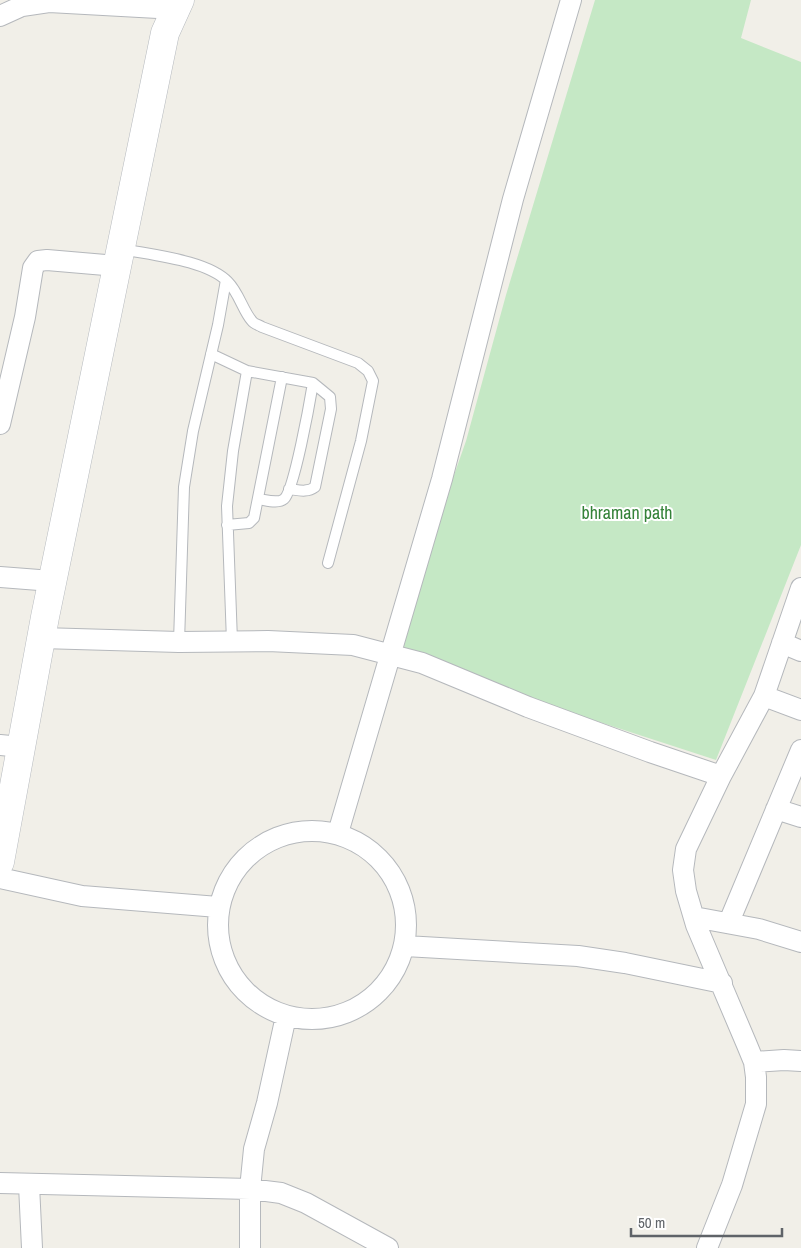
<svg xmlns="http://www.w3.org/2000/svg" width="801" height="1248" viewBox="0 0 801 1248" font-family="'Archivo Narrow',sans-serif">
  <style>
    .green { fill: #c5e8c5 }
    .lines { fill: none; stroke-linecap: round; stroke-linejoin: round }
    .lane-casing { stroke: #b5b8bc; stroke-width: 12 }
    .street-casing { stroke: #b5b8bc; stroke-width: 22 }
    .secondary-casing { stroke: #b6babf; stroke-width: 29 }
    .lane { stroke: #fff; stroke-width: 10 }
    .street { stroke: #fff; stroke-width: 20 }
    .secondary { stroke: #fff; stroke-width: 28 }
    .labels { text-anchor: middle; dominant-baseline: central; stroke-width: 4; stroke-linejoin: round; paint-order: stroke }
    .park-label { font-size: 18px; fill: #348238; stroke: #fff }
  </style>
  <rect width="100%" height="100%" fill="#f1efe8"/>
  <path class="green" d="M 595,0 L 751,0 L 741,38 L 801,62 L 801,545 L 716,760 L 391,654 L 466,441 L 506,295 Z"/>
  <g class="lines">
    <g class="lane-casing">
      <path id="lane" d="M 122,249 C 151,255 207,260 228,282 C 239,293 243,311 252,321 C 254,324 259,325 262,327 L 358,363 L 368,371 L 373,381 L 361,441 L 328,563
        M 211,354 L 247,371 L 313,383 L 330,397 L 331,409 L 315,487 C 307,493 298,490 289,489
        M 258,499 C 266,500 278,504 284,499 C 294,491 310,401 313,383
        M 227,525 L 249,523 L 254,518 L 282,377
        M 232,641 L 227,506 L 233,451 L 247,371
        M 179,642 L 184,487 L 193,431 L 218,325 L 226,280"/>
    </g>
    <g class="street-casing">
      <path id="street" d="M 0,16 L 22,6 L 49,2 L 176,9
        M 0,424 L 25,317 L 33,268 L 38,261 L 47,260 L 117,266
        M 0,577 L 52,581
        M 41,638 L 179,642 L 268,641 L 353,645 L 422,663 L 528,707 L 650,752 L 721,776
        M 782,643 L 801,651
        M 764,696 L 801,710
        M 0,745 L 21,747
        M 776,809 L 801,817
        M218 925a94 94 0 1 1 188 0a94 94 0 1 1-188 0Z
        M 338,833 L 442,479 L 513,199 L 571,0
        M 0,878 L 82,896 L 218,907
        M 694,917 L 759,929 L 801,942
        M 729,922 L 801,750
        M 405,946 L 578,956 L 625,963 L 722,983
        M 754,1062 L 784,1060 L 801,1061
        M 0,1183 L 250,1189 L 281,1193 L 306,1203 L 388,1248
        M 29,1185 L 32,1248
        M 250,1248 L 250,1189 L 254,1149 L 267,1103 L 286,1016
        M 707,1248 L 732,1185 L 756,1104 L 756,1077 L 754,1062 L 747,1045 L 696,925 L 686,891 L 683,870 L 686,849 L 721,776 L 764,696 L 801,588"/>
    </g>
    <g class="secondary-casing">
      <path id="secondary" d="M 0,862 L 45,617 L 165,33 L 180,0"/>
    </g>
    <use href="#lane" class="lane"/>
    <use href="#street" class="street"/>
    <use href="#secondary" class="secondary"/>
  </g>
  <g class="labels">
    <g class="park-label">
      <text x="627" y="512">bhraman path</text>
    </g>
  </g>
  <path d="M631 1228v8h151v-8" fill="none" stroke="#5f6368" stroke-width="2.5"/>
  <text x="638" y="1228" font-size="15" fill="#5f6368" stroke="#ffffff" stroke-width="4" paint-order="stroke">50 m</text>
</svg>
